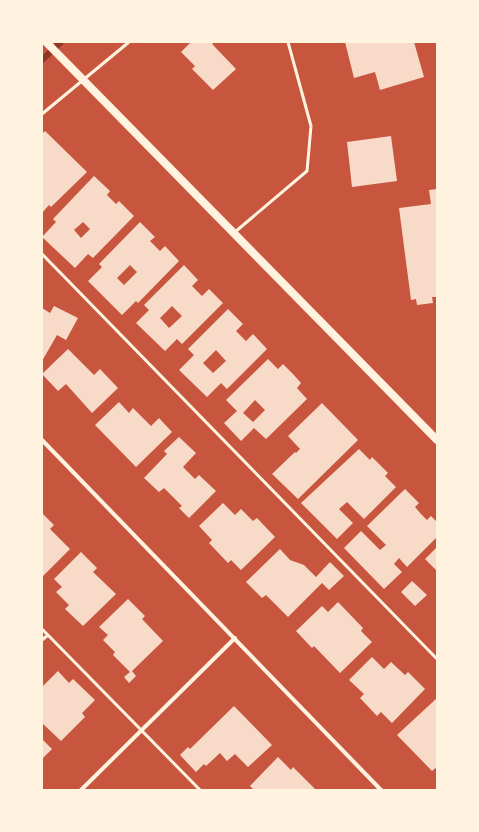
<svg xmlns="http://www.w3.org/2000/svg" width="479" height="832" viewBox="0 0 479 832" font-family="Figtree,sans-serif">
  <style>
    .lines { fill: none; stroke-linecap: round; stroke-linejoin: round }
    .stream { stroke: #8f3625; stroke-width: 6 }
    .building { fill: #f7dbc8; fill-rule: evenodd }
    .service { stroke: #fff3e0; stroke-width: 3 }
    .minor { stroke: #fff3e0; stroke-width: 4 }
    .secondary { stroke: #fff3e0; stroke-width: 8 }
  </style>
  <rect width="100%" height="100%" fill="#c8553d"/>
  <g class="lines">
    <path class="stream" d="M 42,60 L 61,42"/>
  </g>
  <path class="building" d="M 191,42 L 212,42 L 213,45 L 236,69 L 213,90 L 192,69 L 195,66 L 181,52 Z
    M 345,42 L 414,42 L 424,77 L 380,90 L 375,72 L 354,78 Z
    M 45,131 L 87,172 L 51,207 L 49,205 L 42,213 L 42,134 Z
    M 391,136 L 397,181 L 352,187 L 347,142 Z
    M 94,176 L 110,191 L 107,195 L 116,204 L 119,201 L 134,216 L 93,258 L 88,254 L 75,268 L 42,237 L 56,222 L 53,219 ZM 83,222 L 90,229 L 81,238 L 74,230 Z
    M 437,189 L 437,297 L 432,297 L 433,303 L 417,305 L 416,299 L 411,300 L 399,208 L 431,204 L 429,190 Z
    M 140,222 L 155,237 L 150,241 L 160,251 L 165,246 L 179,261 L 138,303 L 136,301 L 122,315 L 88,281 L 102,267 L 99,264 ZM 130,265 L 137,272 L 124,285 L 117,278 Z
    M 184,265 L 198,280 L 192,286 L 202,296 L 209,289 L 223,303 L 182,344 L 177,339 L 165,351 L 136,323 L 149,310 L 144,305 ZM 172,306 L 182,316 L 169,328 L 160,318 Z
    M 54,306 L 78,318 L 66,340 L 57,335 L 42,361 L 42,308 L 50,313 Z
    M 228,309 L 243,324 L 236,331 L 246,341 L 253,334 L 267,349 L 227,389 L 221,383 L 207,397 L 179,370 L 194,355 L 188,349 ZM 216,350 L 226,361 L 213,373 L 203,363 Z
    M 68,349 L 94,375 L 100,369 L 118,388 L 92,413 L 66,384 L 58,391 L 42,374 Z
    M 268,359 L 278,369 L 283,364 L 293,374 L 301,383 L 297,388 L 307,399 L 266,439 L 254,428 L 241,441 L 224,423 L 237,411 L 226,400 ZM 255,400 L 265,410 L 253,422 L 243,413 Z
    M 119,402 L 129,413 L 133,408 L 151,426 L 159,418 L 172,432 L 136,467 L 95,425 Z
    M 322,403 L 358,440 L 298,499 L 272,474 L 295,452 L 296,453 L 300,449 L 288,436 Z
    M 179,437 L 196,453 L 183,467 L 195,479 L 199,475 L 216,491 L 189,518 L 179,508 L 182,506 L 164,488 L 159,492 L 144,478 L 167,454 L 164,451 Z
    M 359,449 L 370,460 L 372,457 L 388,473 L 385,476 L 396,487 L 364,519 L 347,502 L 339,509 L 353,523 L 337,539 L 301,503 Z
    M 405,489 L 419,503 L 415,507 L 421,514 L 427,520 L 431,516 L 437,522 L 437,537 L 407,567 L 399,558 L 394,564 L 402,572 L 384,589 L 344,548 L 361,531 L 380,550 L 386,545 L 367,526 Z
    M 223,503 L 235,515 L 241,509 L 253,521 L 257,518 L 275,537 L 241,570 L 231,560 L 228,563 L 209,543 L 212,540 L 199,526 Z
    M 42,513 L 54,525 L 50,529 L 70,549 L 42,577 Z
    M 437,547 L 437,571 L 425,559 Z
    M 280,549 L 290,560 L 304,565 L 316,577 L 330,562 L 344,576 L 329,590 L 322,583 L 288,617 L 266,595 L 262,598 L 246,582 Z
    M 81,552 L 97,568 L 93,572 L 116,594 L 83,626 L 65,609 L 69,605 L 56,592 L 62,587 L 54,579 Z
    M 412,581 L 427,595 L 415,606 L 401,592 Z
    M 128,599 L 145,616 L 142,619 L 163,641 L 132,671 L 136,676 L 129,683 L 124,677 L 130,672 L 113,655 L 115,652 L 103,640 L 108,635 L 99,627 Z
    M 338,602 L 363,628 L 361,631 L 372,642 L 340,673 L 314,646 L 312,648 L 296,631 L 322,606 L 328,612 Z
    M 372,657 L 384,669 L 391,662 L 405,675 L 408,672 L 425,689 L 392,723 L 381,712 L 377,716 L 360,698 L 364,694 L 349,680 Z
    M 58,671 L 69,683 L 73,679 L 95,700 L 82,713 L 85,717 L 61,741 L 42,723 L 42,687 Z
    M 437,698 L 437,767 L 432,771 L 397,735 Z
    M 234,706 L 272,745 L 248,767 L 235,754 L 227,761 L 220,753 L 206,766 L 204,764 L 196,772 L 180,755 L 188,747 L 190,749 Z
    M 42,739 L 52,749 L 42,759 Z
    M 278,757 L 291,770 L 293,767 L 316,790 L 254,790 L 250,786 Z"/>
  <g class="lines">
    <path class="service" d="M 42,114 L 129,42
      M 235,232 L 307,171 L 311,126 L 288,42
      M 42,254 L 437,659
      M 42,629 L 200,790
      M 42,640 L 48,635"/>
    <path class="minor" d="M 42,440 L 381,790
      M 81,790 L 235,638"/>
    <path class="secondary" d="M 46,42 L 437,440"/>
  </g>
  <rect width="479" height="832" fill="none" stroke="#fff3e0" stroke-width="86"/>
</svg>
